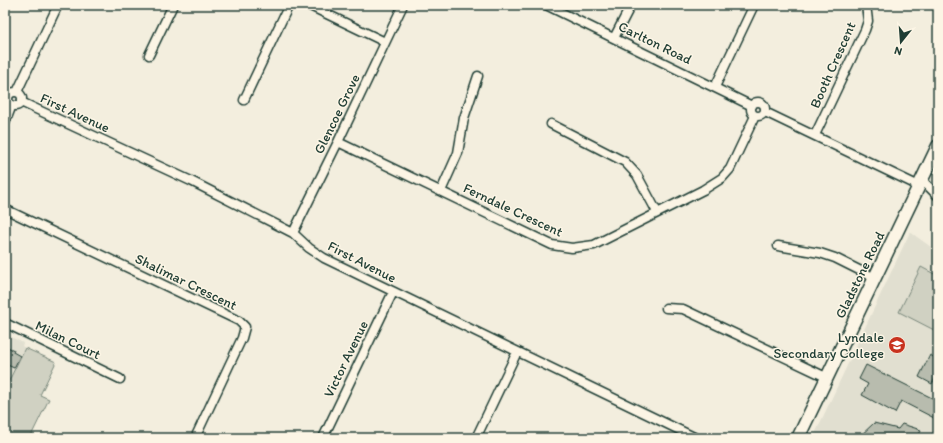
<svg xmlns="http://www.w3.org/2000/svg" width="943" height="443" viewBox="0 0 943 443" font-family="Itim,sans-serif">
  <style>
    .built { fill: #e1dfd0 }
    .green { fill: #d0d1c2; stroke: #78877b }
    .building { fill: #b8bcae; stroke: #1f3d34 }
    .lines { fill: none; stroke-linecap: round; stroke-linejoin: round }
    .street-casing { stroke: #1f3d34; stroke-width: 11 }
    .secondary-casing { stroke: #1f3d34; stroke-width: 15 }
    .street { stroke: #fcf5e5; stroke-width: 8 }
    .secondary { stroke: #fcf5e5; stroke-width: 12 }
    .labels { text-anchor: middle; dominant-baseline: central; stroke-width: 3; stroke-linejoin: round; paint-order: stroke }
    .street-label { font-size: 14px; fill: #1f3d34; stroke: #fcf5e5 }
    .poi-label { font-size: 14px; fill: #1f3d34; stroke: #fcf5e5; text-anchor: end }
  </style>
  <rect width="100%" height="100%" fill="#f3eede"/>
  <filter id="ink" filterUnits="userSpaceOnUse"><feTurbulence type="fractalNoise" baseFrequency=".025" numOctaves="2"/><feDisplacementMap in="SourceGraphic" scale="8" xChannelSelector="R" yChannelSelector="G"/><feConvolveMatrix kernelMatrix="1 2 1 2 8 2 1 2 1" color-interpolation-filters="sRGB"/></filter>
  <g filter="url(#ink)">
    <path class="built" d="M 910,232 L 938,252 L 938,438 L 813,438 Z
      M 5,334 L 23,343 L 22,346 L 25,348 L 5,389 Z"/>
    <path class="green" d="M 921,267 L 938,276 L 938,332 L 899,312 Z
      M 25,348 L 56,362 L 40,395 L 49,399 L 30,438 L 5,438 L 5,389 Z"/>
    <path class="building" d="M 5,346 L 14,350 L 13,352 L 20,356 L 14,368 L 5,364 Z
      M 930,355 L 938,359 L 938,372 L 932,384 L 919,377 Z
      M 866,365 L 938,401 L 938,420 L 901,401 L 895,413 L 862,395 L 868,384 L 859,379 Z
      M 874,423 L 898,429 L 902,424 L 921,430 L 918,438 L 858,438 Z"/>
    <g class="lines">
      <g class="street-casing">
        <path id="street" d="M 308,5 L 385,42
          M 546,5 L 752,106
          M 614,38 L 631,5
          M 149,55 L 173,5
          M 715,87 L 754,5
          M8 99a7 7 0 1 1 14 0a7 7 0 1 1-14 0Z
          M 17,92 L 58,5
          M 244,100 L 289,5
          M751 109a7 7 0 1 1 14 0a7 7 0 1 1-14 0Z
          M 21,102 L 191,181 L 293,233 L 309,248 L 324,258 L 696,438
          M 765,112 L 919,186
          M 5,123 L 12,105
          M 551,124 L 625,162 L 637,175 L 657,212
          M 815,135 L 865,30 L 868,21 L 866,5
          M 338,142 L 552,245 L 572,248 L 594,245 L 703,190 L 722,178 L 730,169 L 755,116
          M 922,180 L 938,196
          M 441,191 L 458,153 L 464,118 L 478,76
          M 5,209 L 239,321 L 245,327 L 242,338 L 195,438
          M 293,233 L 338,142 L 403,5
          M 778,246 L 820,253 L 835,258 L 875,278
          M 666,308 L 683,309 L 828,378
          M 5,323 L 120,379
          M 323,438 L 393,292
          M 476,438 L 517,352"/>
      </g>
      <g class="secondary-casing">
        <path id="secondary" d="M 798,438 L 938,146"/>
      </g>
      <use href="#street" class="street"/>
      <use href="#secondary" class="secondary"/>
    </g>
  </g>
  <defs>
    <g id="school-disc" transform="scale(0.9)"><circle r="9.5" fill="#c8321e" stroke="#fcf5e5"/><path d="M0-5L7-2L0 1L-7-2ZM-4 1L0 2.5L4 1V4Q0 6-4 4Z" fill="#fff"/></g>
  </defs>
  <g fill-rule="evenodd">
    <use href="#school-disc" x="897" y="345"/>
  </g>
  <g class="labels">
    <g class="street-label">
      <text transform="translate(655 43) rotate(26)">Carlton Road</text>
      <text transform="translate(833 65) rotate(-66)">Booth Crescent</text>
      <text transform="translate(75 113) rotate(25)">First Avenue</text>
      <text transform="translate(337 114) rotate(-64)">Glencoe Grove</text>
      <text transform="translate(513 210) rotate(25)">Ferndale Crescent</text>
      <text transform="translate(362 262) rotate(27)">First Avenue</text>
      <text transform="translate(860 275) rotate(-64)">Gladstone Road</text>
      <text transform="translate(186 282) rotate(26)">Shalimar Crescent</text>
      <text transform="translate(68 340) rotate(26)">Milan Court</text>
      <text transform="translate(346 359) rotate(-64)">Victor Avenue</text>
    </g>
    <g class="poi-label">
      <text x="884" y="337">Lyndale<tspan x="884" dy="16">Secondary College</tspan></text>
    </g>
  </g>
  <rect width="943" height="443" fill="none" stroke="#fcf5e5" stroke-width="20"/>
  <rect x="10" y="10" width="923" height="423" fill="none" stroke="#1f3d34" stroke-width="1.5" filter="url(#ink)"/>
  <g transform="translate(901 42) rotate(197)" stroke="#fcf5e5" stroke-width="3" paint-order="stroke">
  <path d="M0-3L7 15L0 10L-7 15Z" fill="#1f3d34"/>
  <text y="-6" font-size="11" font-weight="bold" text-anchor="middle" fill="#1f3d34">N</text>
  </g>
</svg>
